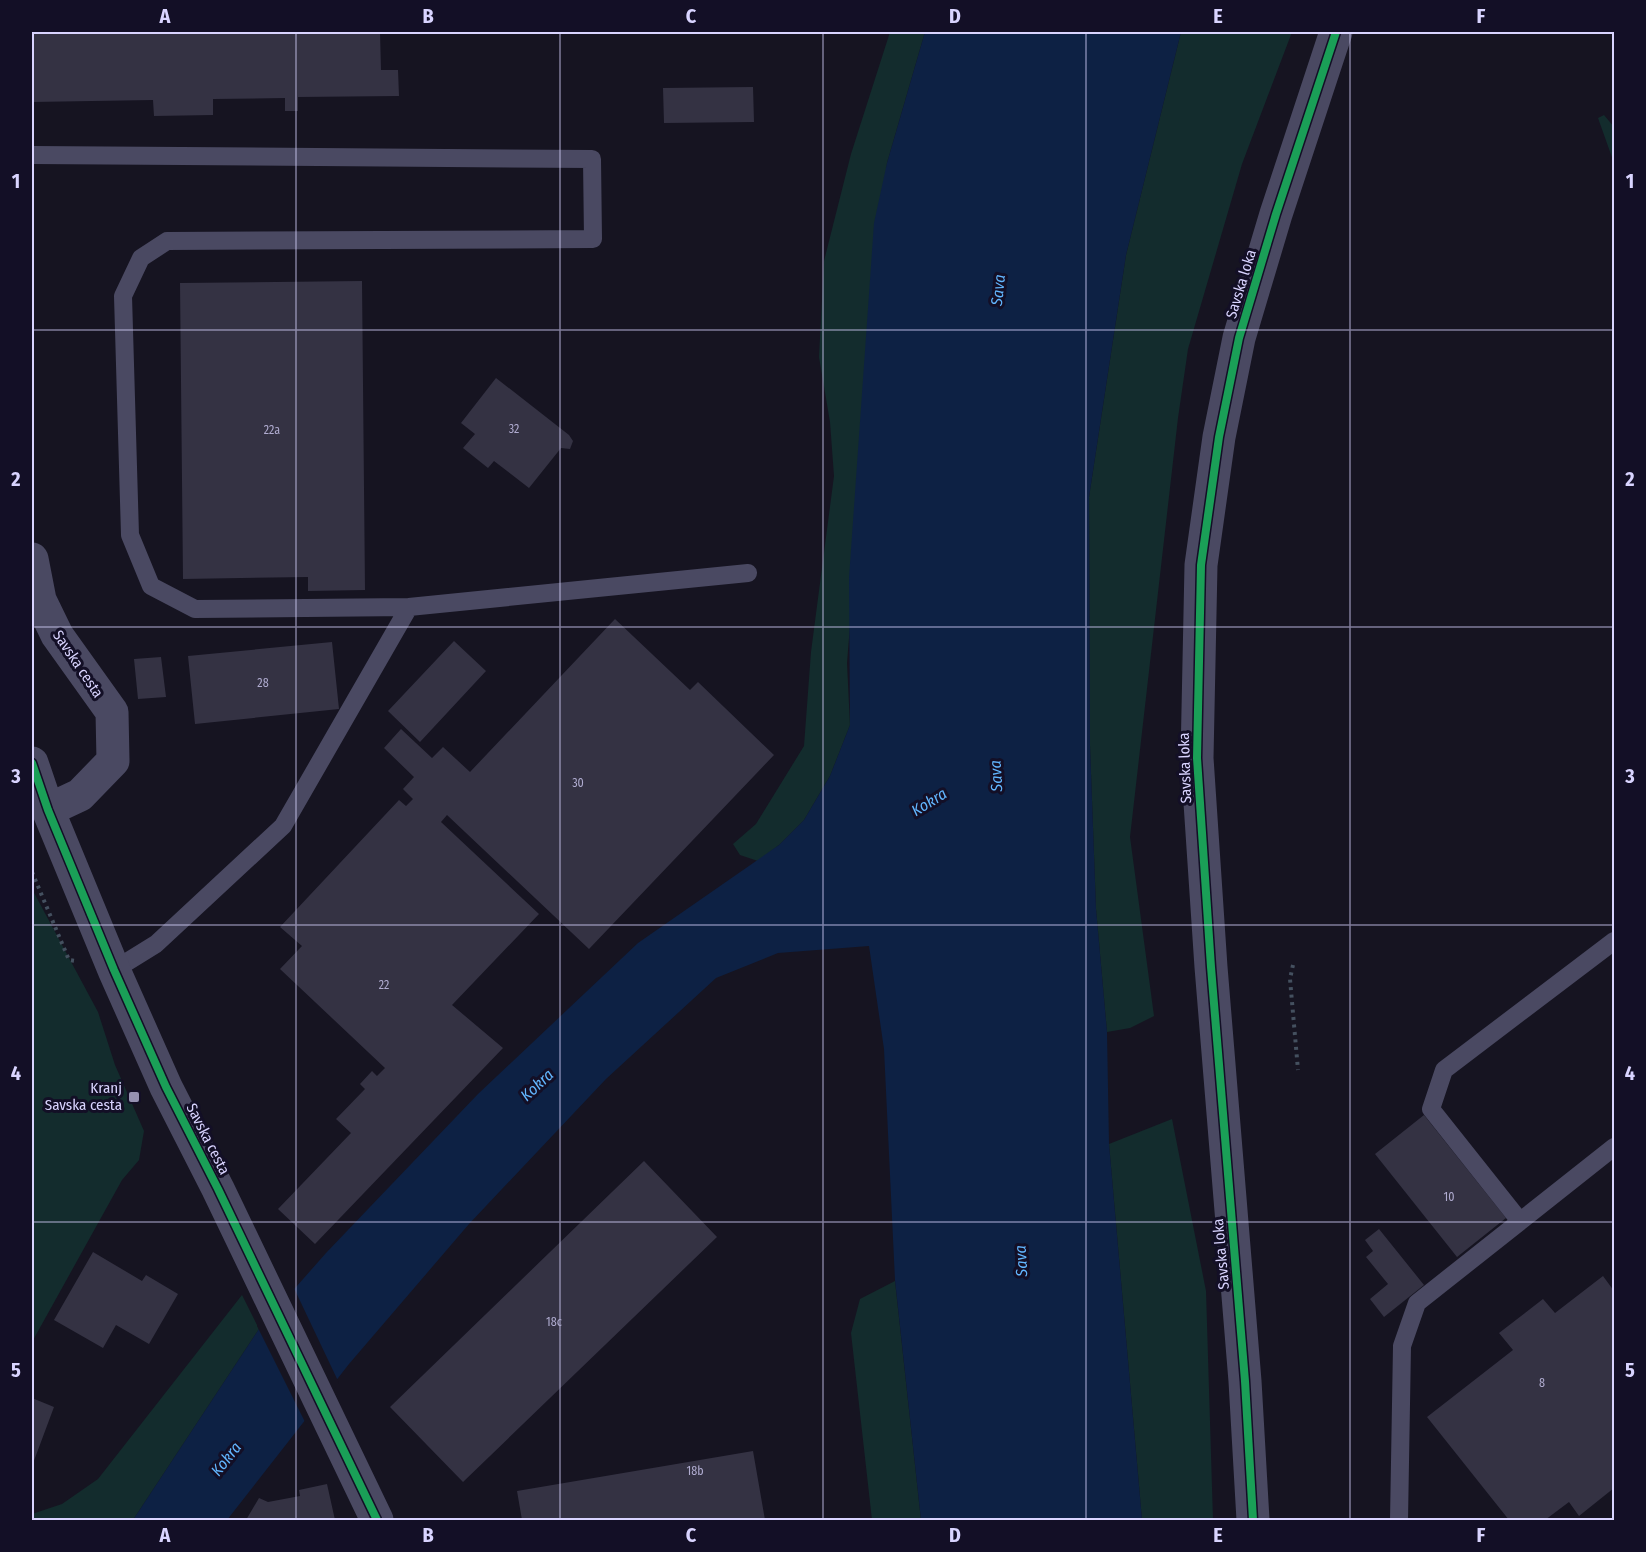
<svg xmlns="http://www.w3.org/2000/svg" width="1646" height="1552" viewBox="0 0 1646 1552" font-family="'Fira Sans Condensed',sans-serif">
  <style>
    .green { fill: #132c2d }
    .water { fill: #0d2144 }
    .pier { fill: #161421 }
    .building { fill: #343243 }
    .lines { fill: none; stroke-linecap: round; stroke-linejoin: round }
    .path { stroke: #44505f; stroke-width: 4; stroke-dasharray: 3 4.5; stroke-linecap: butt }
    .lane { stroke: #4a4962; stroke-width: 18 }
    .street { stroke: #4a4962; stroke-width: 33 }
    .cycleway-casing { stroke: #130f26; stroke-width: 11 }
    .cycleway { stroke: #1a9f57; stroke-width: 8 }
    .grid { fill: none; stroke: #d9d4ff; stroke-width: 1.5; stroke-opacity: 0.55 }
    .poi-dot { fill: #9591b1; stroke: #130f26; stroke-width: 2 }
    .labels { text-anchor: middle; dominant-baseline: central; stroke-width: 6; stroke-linejoin: round; paint-order: stroke }
    .number-label { font-size: 12px; fill: #b0acd0 }
    .street-label { font-size: 15px; fill: #d9d4ff; stroke: #130f26 }
    .poi-label { font-size: 15px; fill: #d9d4ff; stroke: #130f26; text-anchor: end }
    .water-label { font-size: 16px; font-style: italic; fill: #62b6ff; stroke: #130f26 }
    .neatline { fill: none; stroke: #d9d4ff; stroke-width: 2 }
    .grid-label { font-size: 20px; text-anchor: middle; font-weight: bold; fill: #d9d4ff }
  </style>
  <rect width="100%" height="100%" fill="#161421"/>
  <path class="green" d="M 890,32 L 925,32 L 887,163 L 847,663 L 850,725 L 830,776 L 804,820 L 779,845 L 758,861 L 740,855 L 733,844 L 756,824 L 804,746 L 811,652 L 834,476 L 830,422 L 819,357 L 824,261 L 851,154 Z
    M 1181,32 L 1292,32 L 1242,164 L 1188,349 L 1178,418 L 1130,837 L 1154,1016 L 1130,1028 L 1107,1032 L 1096,909 L 1090,746 L 1089,497 L 1126,255 Z
    M 1604,115 L 1614,127 L 1614,163 L 1598,118 Z
    M 32,889 L 98,1012 L 115,1065 L 144,1131 L 139,1160 L 122,1180 L 32,1342 Z
    M 1172,1119 L 1206,1291 L 1213,1520 L 1142,1520 L 1109,1144 Z
    M 895,1281 L 921,1520 L 872,1520 L 851,1333 L 860,1299 Z
    M 242,1295 L 259,1329 L 133,1520 L 32,1520 L 32,1514 L 62,1504 L 98,1479 Z"/>
  <path class="water" d="M 925,32 L 1181,32 L 1126,255 L 1089,497 L 1090,746 L 1096,909 L 1107,1032 L 1109,1144 L 1142,1520 L 921,1520 L 895,1280 L 884,1049 L 869,946 L 778,953 L 716,978 L 606,1079 L 469,1224 L 349,1364 L 227,1520 L 133,1520 L 259,1329 L 326,1253 L 478,1094 L 638,943 L 779,845 L 804,820 L 830,776 L 850,725 L 849,578 L 874,223 L 887,163 Z"/>
  <path class="pier" d="M 293,1286 L 339,1383 L 306,1424 L 257,1326 Z"/>
  <path class="building" d="M 32,32 L 380,32 L 381,70 L 398,70 L 399,96 L 298,97 L 298,111 L 285,111 L 285,98 L 213,99 L 213,115 L 154,116 L 153,100 L 32,102 Z
    M 753,87 L 754,122 L 664,123 L 663,88 Z
    M 362,281 L 365,590 L 308,591 L 308,577 L 183,579 L 180,283 Z
    M 496,378 L 569,435 L 573,441 L 570,449 L 561,448 L 529,488 L 494,461 L 488,468 L 463,448 L 475,434 L 461,423 Z
    M 615,619 L 690,690 L 698,682 L 774,755 L 589,949 L 447,815 L 441,822 L 539,914 L 452,1005 L 503,1048 L 315,1244 L 278,1209 L 351,1133 L 336,1119 L 365,1089 L 360,1084 L 372,1071 L 377,1076 L 385,1068 L 280,969 L 302,946 L 280,927 L 399,800 L 406,806 L 413,799 L 403,789 L 414,777 L 384,748 L 401,729 L 432,758 L 443,747 L 470,772 Z
    M 454,641 L 486,671 L 420,742 L 388,711 Z
    M 332,642 L 339,709 L 195,724 L 188,656 Z
    M 161,657 L 166,697 L 138,699 L 134,659 Z
    M 1424,1115 L 1506,1218 L 1457,1257 L 1375,1154 Z
    M 644,1161 L 717,1237 L 463,1482 L 390,1407 Z
    M 1379,1229 L 1424,1285 L 1384,1317 L 1370,1299 L 1388,1284 L 1366,1257 L 1373,1251 L 1365,1240 Z
    M 93,1252 L 142,1281 L 146,1275 L 178,1294 L 149,1344 L 116,1325 L 103,1348 L 54,1320 Z
    M 1603,1276 L 1614,1291 L 1614,1488 L 1579,1516 L 1569,1502 L 1545,1520 L 1509,1520 L 1427,1417 L 1513,1350 L 1499,1333 L 1543,1299 L 1555,1313 Z
    M 32,1398 L 54,1407 L 32,1466 Z
    M 753,1451 L 765,1520 L 522,1520 L 517,1491 Z
    M 327,1484 L 335,1520 L 246,1520 L 259,1498 L 268,1502 L 300,1496 L 299,1490 Z"/>
  <g class="lines">
    <path class="path" d="M 32,872 L 69,960 L 76,961
      M 1293,965 L 1290,979 L 1298,1070"/>
    <path class="lane" d="M 32,155 L 592,159 L 593,239 L 167,241 L 141,258 L 123,296 L 130,535 L 151,586 L 195,609 L 409,607 L 283,826 L 156,944 L 114,970
      M 409,607 L 748,573
      M 1519,1220 L 1431,1109 L 1444,1070 L 1614,941
      M 1399,1520 L 1402,1346 L 1417,1303 L 1614,1147"/>
    <path class="street" d="M 32,559 L 40,600 L 57,635 L 112,712 L 113,761 L 80,795 L 48,810
      M 32,763 L 48,810 L 114,970 L 166,1087 L 218,1189 L 377,1520
      M 1253,1520 L 1245,1381 L 1211,967 L 1197,758 L 1201,565 L 1219,437 L 1239,338 L 1276,214 L 1336,32"/>
    <g class="cycleway-casing">
      <path id="cycleway" d="M 32,763 L 48,810 L 114,970 L 166,1087 L 218,1189 L 377,1520
        M 1253,1520 L 1245,1381 L 1211,967 L 1197,758 L 1201,565 L 1219,437 L 1239,338 L 1276,214 L 1336,32"/>
    </g>
    <use href="#cycleway" class="cycleway"/>
  </g>
  <path class="grid" d="M 296,32 L 296,1520M 560,32 L 560,1520M 823,32 L 823,1520M 1086,32 L 1086,1520M 1350,32 L 1350,1520M 32,330 L 1614,330M 32,627 L 1614,627M 32,925 L 1614,925M 32,1222 L 1614,1222"/>
  <rect class="poi-dot" x="128" y="1091" width="12" height="12" rx="3"/>
  <g class="labels">
    <g class="number-label">
      <text x="514" y="429">32</text>
      <text x="272" y="430">22a</text>
      <text x="263" y="683">28</text>
      <text x="578" y="783">30</text>
      <text x="384" y="985">22</text>
      <text x="1449" y="1197">10</text>
      <text x="554" y="1322">18c</text>
      <text x="1542" y="1383">8</text>
      <text x="695" y="1471">18b</text>
    </g>
    <g class="street-label">
      <text transform="translate(1241 284) rotate(-73)">Savska loka</text>
      <text transform="translate(78 664) rotate(56)">Savska cesta</text>
      <text transform="translate(1185 768) rotate(-92)">Savska loka</text>
      <text transform="translate(208 1139) rotate(63)">Savska cesta</text>
      <text transform="translate(1221 1254) rotate(-95)">Savska loka</text>
    </g>
    <g class="poi-label">
      <text x="122" y="1088">Kranj<tspan x="122" dy="17">Savska cesta</tspan></text>
    </g>
    <g class="water-label">
      <text transform="translate(998 290) rotate(-84)">Sava</text>
      <text transform="translate(996 776) rotate(-93)">Sava</text>
      <text transform="translate(929 802) rotate(-32)">Kokra</text>
      <text transform="translate(537 1085) rotate(-43)">Kokra</text>
      <text transform="translate(1021 1261) rotate(-93)">Sava</text>
      <text transform="translate(226 1459) rotate(-52)">Kokra</text>
    </g>
  </g>
  <rect width="1646" height="1552" fill="none" stroke="#130f26" stroke-width="66"/>
  <rect x="33" y="33" width="1580" height="1486" class="neatline"/>
  <g class="grid-label">
    <text x="165" y="23">A</text>
    <text x="428" y="23">B</text>
    <text x="691" y="23">C</text>
    <text x="955" y="23">D</text>
    <text x="1218" y="23">E</text>
    <text x="1481" y="23">F</text>
    <text x="16" y="188">1</text>
    <text x="1630" y="188">1</text>
    <text x="16" y="486">2</text>
    <text x="1630" y="486">2</text>
    <text x="16" y="783">3</text>
    <text x="1630" y="783">3</text>
    <text x="16" y="1080">4</text>
    <text x="1630" y="1080">4</text>
    <text x="16" y="1377">5</text>
    <text x="1630" y="1377">5</text>
    <text x="165" y="1542">A</text>
    <text x="428" y="1542">B</text>
    <text x="691" y="1542">C</text>
    <text x="955" y="1542">D</text>
    <text x="1218" y="1542">E</text>
    <text x="1481" y="1542">F</text>
  </g>
</svg>
